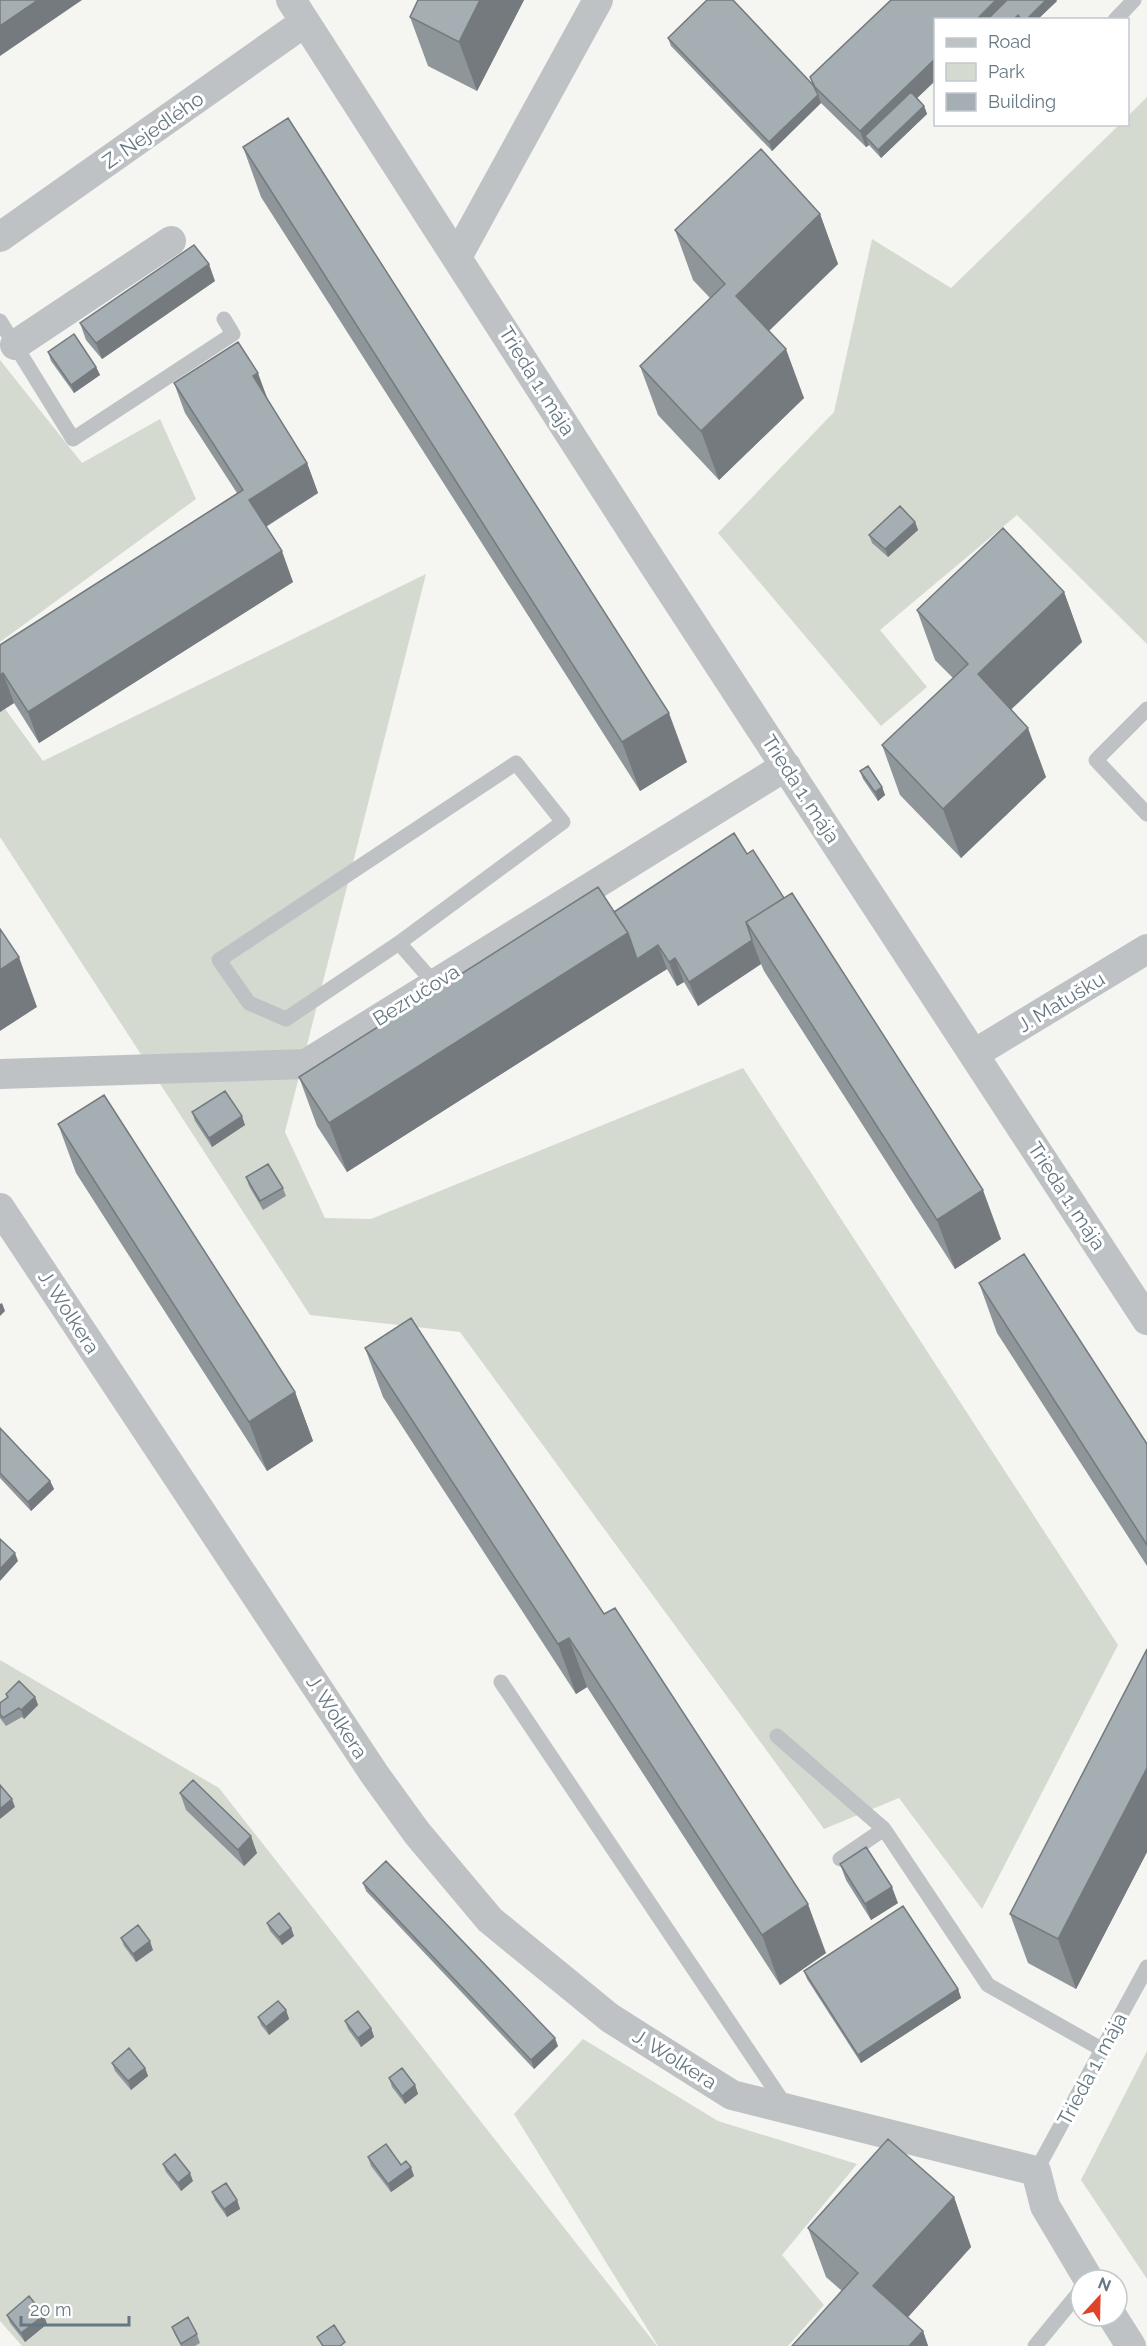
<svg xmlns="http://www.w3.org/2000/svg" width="1147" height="2346" viewBox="0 0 1147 2346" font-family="Raleway,sans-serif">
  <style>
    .green { fill: #d5dad1 }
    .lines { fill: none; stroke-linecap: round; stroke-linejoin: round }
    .service { stroke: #bec2c5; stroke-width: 15 }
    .minor { stroke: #bec2c5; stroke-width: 30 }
    .wall { fill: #8e969a }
    .shaded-wall { fill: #747a7d }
    .building { fill: #a5aeb3; stroke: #747a7d; stroke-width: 1.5 }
    .labels { text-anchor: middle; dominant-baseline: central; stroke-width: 6; stroke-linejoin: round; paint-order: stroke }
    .street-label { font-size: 20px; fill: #657782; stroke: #fff }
  </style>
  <rect width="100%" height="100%" fill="#f5f5f2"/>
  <path class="green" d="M 1147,97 L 1147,644 L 1017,515 L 880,630 L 927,687 L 881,726 L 718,533 L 834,412 L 872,239 L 951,288 L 1119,125 L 1128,124 L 1128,116 Z
    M 0,360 L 82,463 L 160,419 L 196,499 L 0,642 Z
    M 426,574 L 285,1132 L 325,1218 L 371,1219 L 743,1068 L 1118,1645 L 982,1909 L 899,1798 L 824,1829 L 460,1332 L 310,1315 L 0,837 L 0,702 L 43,761 Z
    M 0,1660 L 219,1788 L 657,2346 L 22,2346 L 0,2321 Z
    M 583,2039 L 718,2121 L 857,2164 L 782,2255 L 824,2305 L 788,2346 L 658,2346 L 514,2114 Z
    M 1147,2051 L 1147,2279 L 1081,2180 Z"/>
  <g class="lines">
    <path class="service" d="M 1115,20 L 1134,0
      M 0,321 L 73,439 L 233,334 L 224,319
      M 1147,709 L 1096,760 L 1147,814
      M 399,943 L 286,1019 L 249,1003 L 219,960 L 516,763 L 563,822 L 399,943 L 435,984
      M 501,1682 L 787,2108
      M 777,1736 L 884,1829
      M 840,1859 L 884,1829 L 988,1985 L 1103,2050
      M 1036,2171 L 1147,1967
      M 1035,2346 L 1081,2290"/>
    <path class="minor" d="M 291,0 L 652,562 L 1147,1320
      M 0,237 L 305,22
      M 457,257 L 598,0
      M 15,345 L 171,241
      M 974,1054 L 1147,949
      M 0,1074 L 306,1064 L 786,766
      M 0,1208 L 375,1775 L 417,1833 L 490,1920 L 610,2018 L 732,2095 L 1036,2171 L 1045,2206 L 1089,2280
      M 1112,2316 L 1131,2346"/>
  </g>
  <path class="wall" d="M 418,0 L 524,0 L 477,91 L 428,66 L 410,17 Z
    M 707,0 L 733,0 L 813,85 L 810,77 L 891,0 L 1056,0 L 1057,1 L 1037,20 L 936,20 L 936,80 L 917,98 L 924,106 L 927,114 L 881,158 L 869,145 L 866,147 L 821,103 L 772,151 L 671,46 L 668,38 Z
    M 243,147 L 687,762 L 640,791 L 261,197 Z
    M 820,214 L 838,264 L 769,331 L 804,398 L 719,480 L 658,415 L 640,366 L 710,298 L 693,280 L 675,230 Z
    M 215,281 L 102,359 L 86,340 L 80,323 Z
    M 48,352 L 96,367 L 100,375 L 74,393 L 51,361 Z
    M 174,383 L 269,402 L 307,463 L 318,493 L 266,527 L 293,582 L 39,743 L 14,703 L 0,712 L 0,645 L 237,493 L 185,413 Z
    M 915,522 L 918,530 L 888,557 L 872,543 L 869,535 Z
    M 1064,592 L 1082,642 L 1011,709 L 1046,777 L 961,858 L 900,795 L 882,745 L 953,678 L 935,660 L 917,610 Z
    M 860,771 L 882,787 L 885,795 L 878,801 L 863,779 Z
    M 747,854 L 1001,1239 L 955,1269 L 764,971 L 761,964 L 698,1006 L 684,982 L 677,986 L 667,969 L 347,1172 L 317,1126 L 299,1077 L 614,912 Z
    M 192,1112 L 245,1125 L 212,1147 L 195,1121 Z
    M 58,1124 L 295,1392 L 313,1441 L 267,1471 L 76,1173 Z
    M 246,1177 L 283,1188 L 286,1196 L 263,1210 L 249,1186 Z
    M 979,1283 L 1147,1444 L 1147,1566 L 997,1333 Z
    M 365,1348 L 604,1614 L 826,1953 L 780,1985 L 587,1687 L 576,1694 L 383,1397 Z
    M 0,1428 L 50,1481 L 54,1489 L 31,1511 L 0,1478 Z
    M 1147,1649 L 1147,1852 L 1076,1989 L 1028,1963 L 1010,1914 Z
    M 6,1694 L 35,1697 L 38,1705 L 24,1719 L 22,1717 L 6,1726 L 0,1718 L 0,1703 L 7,1698 Z
    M 180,1793 L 257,1853 L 244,1866 L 186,1810 Z
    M 840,1864 L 898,1903 L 871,1920 L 846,1880 Z
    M 363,1883 L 558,2046 L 534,2069 L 366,1891 Z
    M 267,1923 L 291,1928 L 294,1936 L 282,1945 L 270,1931 Z
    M 121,1938 L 153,1950 L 136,1962 L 124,1946 Z
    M 804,1971 L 958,1989 L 961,1998 L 861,2063 L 807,1979 Z
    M 286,2010 L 289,2019 L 269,2035 L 261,2025 L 258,2017 Z
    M 345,2021 L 371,2028 L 374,2037 L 361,2047 L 348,2029 Z
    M 112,2063 L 145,2068 L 148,2076 L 131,2090 L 115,2071 Z
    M 389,2078 L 415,2085 L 418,2094 L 405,2104 L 392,2087 Z
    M 368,2157 L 401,2165 L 414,2176 L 391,2192 L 371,2166 Z
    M 163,2164 L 193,2181 L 181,2191 L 166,2172 Z
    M 212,2192 L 237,2200 L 240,2209 L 227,2217 L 215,2200 Z
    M 954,2197 L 971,2247 L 908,2317 L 923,2331 L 928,2346 L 792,2346 L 842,2291 L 826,2277 L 808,2228 Z
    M 7,2315 L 47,2324 L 25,2342 L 10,2323 Z
    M 172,2327 L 197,2334 L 200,2343 L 195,2346 L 181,2346 L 175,2335 Z"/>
  <path class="shaded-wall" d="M 38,0 L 82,0 L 0,56 L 0,26 Z
    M 480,0 L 524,0 L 477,91 L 459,42 Z
    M 996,0 L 1019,0 L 999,20 L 976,20 Z
    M 1046,0 L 1056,0 L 1057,1 L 1037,20 L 1026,20 Z
    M 1018,15 L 1020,20 L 1013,20 Z
    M 936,58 L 936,80 L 871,142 L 865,136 L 869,145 L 866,147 L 860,131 Z
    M 818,95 L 821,103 L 772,151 L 769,142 Z
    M 924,106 L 927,114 L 881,158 L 878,150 Z
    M 820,214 L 838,264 L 754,345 L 736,296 Z
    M 209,264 L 215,281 L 102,359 L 96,343 Z
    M 786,349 L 804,398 L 719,480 L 701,431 Z
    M 96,367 L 100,375 L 74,393 L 71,385 Z
    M 258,373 L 269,403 L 253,376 Z
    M 307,463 L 318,493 L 260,530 L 249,500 Z
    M 915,522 L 918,530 L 888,557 L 885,549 Z
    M 282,551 L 293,582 L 39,743 L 28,712 Z
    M 1064,592 L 1082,642 L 996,724 L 978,674 Z
    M 3,673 L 14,703 L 0,712 L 0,675 Z
    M 669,713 L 687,762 L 640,791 L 622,742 Z
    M 1028,728 L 1046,777 L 961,858 L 943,809 Z
    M 882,787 L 885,795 L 878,801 L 875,792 Z
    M 628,933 L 646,982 L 347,1172 L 329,1123 Z
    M 752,940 L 761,964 L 698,1006 L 689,982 Z
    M 658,945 L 667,969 L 646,982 L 637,959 Z
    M 19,957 L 37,1007 L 0,1031 L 0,970 Z
    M 675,958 L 684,982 L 677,986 L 669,962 Z
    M 242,1116 L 245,1125 L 212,1147 L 209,1138 Z
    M 983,1190 L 1001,1239 L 955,1269 L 937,1220 Z
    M 2,1303 L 5,1311 L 0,1316 L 0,1304 Z
    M 295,1392 L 313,1441 L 267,1471 L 249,1422 Z
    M 50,1481 L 54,1489 L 31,1511 L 28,1502 Z
    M 15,1553 L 18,1561 L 0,1581 L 0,1569 Z
    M 569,1638 L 587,1687 L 576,1694 L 558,1644 Z
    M 35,1697 L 38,1705 L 24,1719 L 21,1710 Z
    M 1147,1768 L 1147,1852 L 1076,1989 L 1058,1939 Z
    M 12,1799 L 15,1807 L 0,1819 L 0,1809 Z
    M 251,1836 L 257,1853 L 244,1866 L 238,1850 Z
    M 892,1887 L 898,1903 L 871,1920 L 865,1904 Z
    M 808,1904 L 826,1953 L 780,1985 L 762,1935 Z
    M 291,1928 L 294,1936 L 282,1945 L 279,1937 Z
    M 150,1941 L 153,1950 L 136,1962 L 133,1954 Z
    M 958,1989 L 961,1998 L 861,2063 L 858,2055 Z
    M 286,2010 L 289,2019 L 269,2035 L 266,2027 Z
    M 371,2028 L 374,2037 L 361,2047 L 358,2038 Z
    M 555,2038 L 558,2046 L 534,2069 L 531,2060 Z
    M 145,2068 L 148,2076 L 131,2090 L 128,2081 Z
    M 415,2085 L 418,2094 L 405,2104 L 402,2096 Z
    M 411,2167 L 414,2176 L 391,2192 L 388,2184 Z
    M 190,2173 L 193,2181 L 181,2191 L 178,2183 Z
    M 954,2197 L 971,2247 L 891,2336 L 873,2286 Z
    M 237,2200 L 240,2209 L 227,2217 L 224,2209 Z
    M 44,2315 L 47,2324 L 25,2342 L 21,2333 Z
    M 923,2331 L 928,2346 L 909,2346 Z"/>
  <path class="building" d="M 0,0 L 38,0 L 0,26 Z
    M 418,0 L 480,0 L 459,42 L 410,17 Z
    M 707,0 L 733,0 L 813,85 L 818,95 L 769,142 L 668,38 Z
    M 891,0 L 996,0 L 976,20 L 936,20 L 936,58 L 860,131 L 815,87 L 810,77 Z
    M 1007,0 L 1046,0 L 1026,20 L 1022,20 L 1018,15 L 1013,20 L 987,20 Z
    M 911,92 L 924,106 L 878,150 L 865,136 Z
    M 288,118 L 669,713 L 622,742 L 243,147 Z
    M 761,149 L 820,214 L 736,296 L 786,349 L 701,431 L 640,366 L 725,284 L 675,230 Z
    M 194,245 L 209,264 L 96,343 L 80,323 Z
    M 74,334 L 96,367 L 71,385 L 48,352 Z
    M 238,342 L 258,373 L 253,376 L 307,463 L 249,500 L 282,551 L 28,712 L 3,673 L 0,675 L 0,645 L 243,490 L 174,383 Z
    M 900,506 L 915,522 L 885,549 L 869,535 Z
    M 1003,528 L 1064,592 L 978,674 L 1028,728 L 943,809 L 882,745 L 968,664 L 917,610 Z
    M 868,766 L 882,787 L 875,792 L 860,771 Z
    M 734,833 L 747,854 L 753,850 L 784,898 L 746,922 L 752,940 L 689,982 L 675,958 L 669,962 L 658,945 L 637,959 L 628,933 L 614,912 Z
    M 598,887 L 628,933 L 329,1123 L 299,1077 Z
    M 792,893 L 983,1190 L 937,1220 L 746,922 Z
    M 0,929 L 19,957 L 0,970 Z
    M 225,1091 L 242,1116 L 209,1138 L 192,1112 Z
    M 104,1095 L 295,1392 L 249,1422 L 58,1124 Z
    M 268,1164 L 283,1188 L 260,1201 L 246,1177 Z
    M 1024,1254 L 1147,1444 L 1147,1545 L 979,1283 Z
    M 411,1318 L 604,1614 L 615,1608 L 808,1904 L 762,1935 L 569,1638 L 558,1644 L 365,1348 Z
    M 0,1428 L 50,1481 L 28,1502 L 0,1473 Z
    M 0,1539 L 15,1553 L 0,1569 Z
    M 1147,1649 L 1147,1768 L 1058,1939 L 1010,1914 Z
    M 19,1681 L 35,1697 L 21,1710 L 19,1708 L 3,1718 L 0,1714 L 0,1703 L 8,1697 L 6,1694 Z
    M 193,1780 L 251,1836 L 238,1850 L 180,1793 Z
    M 0,1785 L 12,1799 L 0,1809 Z
    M 866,1847 L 892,1887 L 865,1904 L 840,1864 Z
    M 386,1861 L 555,2038 L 531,2060 L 363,1883 Z
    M 903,1906 L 958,1989 L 858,2055 L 804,1971 Z
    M 279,1913 L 291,1928 L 279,1937 L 267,1923 Z
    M 138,1925 L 150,1941 L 133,1954 L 121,1938 Z
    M 278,2001 L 286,2010 L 266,2027 L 258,2017 Z
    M 358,2011 L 371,2028 L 358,2038 L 345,2021 Z
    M 129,2048 L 145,2068 L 128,2081 L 112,2063 Z
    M 402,2068 L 415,2085 L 402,2096 L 389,2078 Z
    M 888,2139 L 954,2197 L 873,2286 L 923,2331 L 909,2346 L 792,2346 L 858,2273 L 808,2228 Z
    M 386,2144 L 401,2165 L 406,2161 L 411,2167 L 388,2184 L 368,2157 Z
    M 175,2154 L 190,2173 L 178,2183 L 163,2164 Z
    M 226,2183 L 237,2200 L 224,2209 L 212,2192 Z
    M 29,2296 L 44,2315 L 21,2333 L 7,2315 Z
    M 188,2317 L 197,2334 L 181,2344 L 172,2327 Z
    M 334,2325 L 345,2342 L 340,2346 L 323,2346 L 317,2337 Z"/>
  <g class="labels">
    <g class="street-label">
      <text transform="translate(153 130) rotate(-35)">Z. Nejedlého</text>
      <text transform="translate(537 381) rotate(58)">Trieda 1. mája</text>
      <text transform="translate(801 789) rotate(57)">Trieda 1. mája</text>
      <text transform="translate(416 995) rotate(-32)">Bezručova</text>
      <text transform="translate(1061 1002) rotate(-31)">J. Matušku</text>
      <text transform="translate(1067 1196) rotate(57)">Trieda 1. mája</text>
      <text transform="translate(69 1312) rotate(57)">J. Wolkera</text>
      <text transform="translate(337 1717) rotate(57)">J. Wolkera</text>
      <text transform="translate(675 2059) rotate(32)">J. Wolkera</text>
      <text transform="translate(1092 2069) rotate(-62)">Trieda 1. mája</text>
    </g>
  </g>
  <rect x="934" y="18" width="195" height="108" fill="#ffffff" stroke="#c1c9cd" stroke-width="1.5"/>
  <rect x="946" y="38" width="30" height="9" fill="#bec2c5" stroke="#c1c9cd" stroke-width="1.5"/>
  <text x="988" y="48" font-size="18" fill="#657782">Road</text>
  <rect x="946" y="63" width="30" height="18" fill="#d5dad1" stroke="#c1c9cd" stroke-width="1.5"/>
  <text x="988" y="78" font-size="18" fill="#657782">Park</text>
  <rect x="946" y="93" width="30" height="18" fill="#a5aeb3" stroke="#c1c9cd" stroke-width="1.5"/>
  <text x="988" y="108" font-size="18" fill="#657782">Building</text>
  <g transform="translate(1099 2298) rotate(22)"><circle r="28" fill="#ffffff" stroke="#c1c9cd" stroke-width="1.5"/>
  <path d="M0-4.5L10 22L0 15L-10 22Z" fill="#e04327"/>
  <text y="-9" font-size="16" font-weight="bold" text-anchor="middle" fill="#657782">N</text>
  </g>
  <path d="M21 2316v9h108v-9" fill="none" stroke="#657782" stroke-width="3"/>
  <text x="30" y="2316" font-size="18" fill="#657782" stroke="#ffffff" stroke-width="4.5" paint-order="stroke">20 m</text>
</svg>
